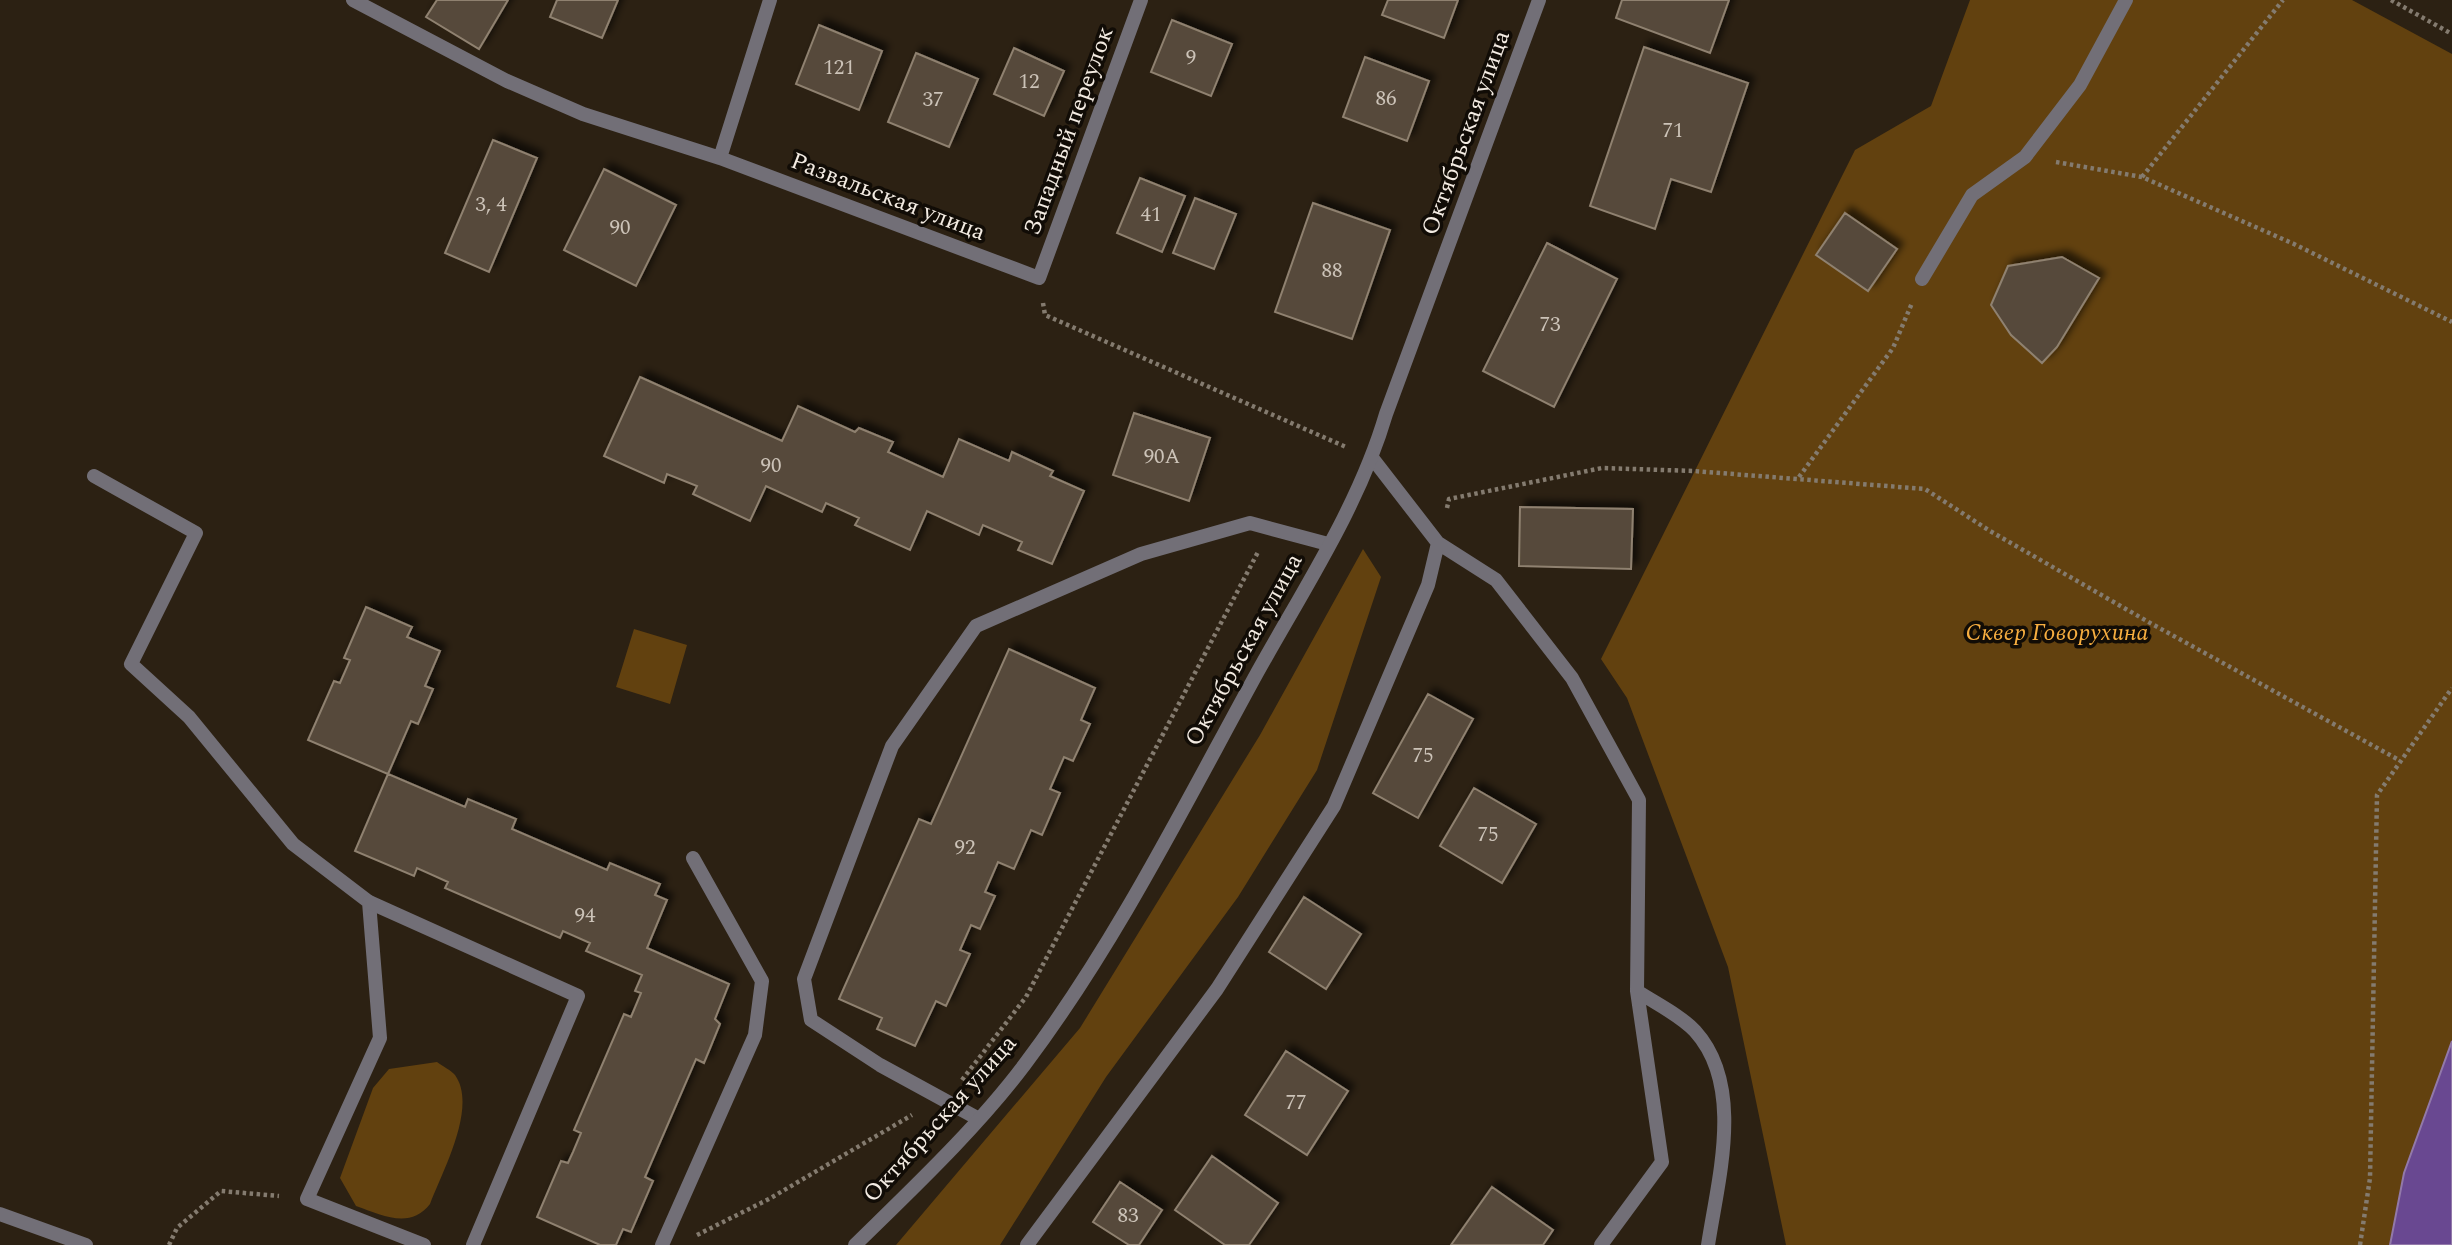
<svg xmlns="http://www.w3.org/2000/svg" width="2452" height="1245" viewBox="0 0 2452 1245" font-family="Spectral,serif">
  <style>
    .green { fill: #62410f }
    .water { fill: #694891; stroke: #9279a9; stroke-width: 2 }
    .building { fill: #564a3a; stroke: #8f8170; stroke-width: 2; filter: url(#shadow) }
    .lines { fill: none; stroke-linecap: round; stroke-linejoin: round }
    .path { stroke: #847b6f; stroke-width: 4.5; stroke-dasharray: 3.5 3.5; stroke-linecap: butt }
    .service { stroke: #726f77; stroke-width: 14 }
    .minor { stroke: #726f77; stroke-width: 14 }
    .labels { text-anchor: middle; dominant-baseline: central; stroke-width: 7; stroke-linejoin: round; paint-order: stroke }
    .number-label { font-size: 21px; fill: #ccc3b8 }
    .street-label { font-size: 24px; fill: #f3ebe2; stroke: #110c06 }
    .park-label { font-size: 24px; font-style: italic; fill: #f7ae40; stroke: #110c06 }
  </style>
  <defs>
    <filter id="shadow"><feDropShadow dx="6" dy="-6" stdDeviation="3.5" flood-color="#0009"/></filter>
  </defs>
  <rect width="100%" height="100%" fill="#2c2113"/>
  <path class="green" d="M 1970,0 L 2352,0 L 2452,54 L 2452,1245 L 1786,1245 L 1728,967 L 1627,698 L 1601,659 L 1855,150 L 1931,106 Z
    M 1363,549 L 1381,577 L 1317,770 L 1238,897 L 1106,1077 L 1000,1245 L 896,1245 L 1080,1028 L 1260,735 Z
    M 634,629 L 687,645 L 670,704 L 616,687 Z
    M 437,1062 C 442,1066 451,1070 455,1075 C 478,1107 442,1172 430,1204 C 410,1230 382,1215 356,1206 L 340,1178 L 373,1088 L 389,1069 Z"/>
  <path class="water" d="M 2452,1041 L 2452,1245 L 2390,1245 L 2404,1173 Z"/>
  <path class="building" d="M 437,0 L 508,0 L 479,49 L 426,17 Z
    M 557,0 L 618,0 L 602,38 L 550,17 Z
    M 1388,0 L 1458,0 L 1444,38 L 1382,15 Z
    M 1622,0 L 1729,0 L 1710,53 L 1616,18 Z
    M 1172,20 L 1232,44 L 1211,96 L 1151,72 Z
    M 819,25 L 882,51 L 859,110 L 796,84 Z
    M 1644,47 L 1748,83 L 1711,192 L 1671,179 L 1655,229 L 1590,206 Z
    M 1014,48 L 1064,71 L 1044,116 L 994,94 Z
    M 916,53 L 978,79 L 949,147 L 888,122 Z
    M 1365,57 L 1429,81 L 1407,141 L 1343,117 Z
    M 493,140 L 537,158 L 489,272 L 445,253 Z
    M 604,169 L 676,205 L 636,286 L 564,250 Z
    M 1140,178 L 1185,196 L 1162,252 L 1117,233 Z
    M 1195,198 L 1236,214 L 1214,269 L 1173,253 Z
    M 1313,203 L 1390,230 L 1352,339 L 1275,312 Z
    M 1845,213 L 1897,249 L 1868,291 L 1816,255 Z
    M 1547,243 L 1617,279 L 1554,407 L 1483,371 Z
    M 2062,257 L 2099,278 L 2057,347 L 2042,363 L 2011,335 L 1991,305 L 2008,266 Z
    M 640,377 L 782,441 L 798,406 L 855,432 L 859,428 L 893,442 L 888,452 L 943,477 L 959,439 L 1009,461 L 1012,452 L 1053,471 L 1050,476 L 1084,491 L 1052,564 L 1018,550 L 1022,542 L 983,525 L 979,535 L 927,511 L 910,550 L 855,525 L 859,518 L 826,503 L 822,512 L 766,486 L 750,521 L 693,494 L 697,486 L 667,474 L 664,483 L 604,456 Z
    M 1134,413 L 1210,438 L 1189,501 L 1113,475 Z
    M 1520,507 L 1633,509 L 1631,569 L 1519,566 Z
    M 366,607 L 412,627 L 407,637 L 440,651 L 425,686 L 433,689 L 418,724 L 411,721 L 388,774 L 465,807 L 468,799 L 516,819 L 512,829 L 607,870 L 610,863 L 660,884 L 655,895 L 667,900 L 647,948 L 729,984 L 715,1019 L 720,1024 L 704,1063 L 696,1059 L 645,1177 L 653,1181 L 631,1232 L 623,1229 L 616,1245 L 600,1245 L 537,1217 L 561,1161 L 568,1163 L 573,1152 L 581,1133 L 574,1130 L 624,1014 L 631,1017 L 641,993 L 635,991 L 642,975 L 586,951 L 590,943 L 563,931 L 560,938 L 445,888 L 448,882 L 417,868 L 414,876 L 355,851 L 388,774 L 308,740 L 334,681 L 340,683 L 350,660 L 344,658 Z
    M 1009,649 L 1095,688 L 1081,720 L 1090,724 L 1073,761 L 1064,757 L 1050,789 L 1060,793 L 1042,835 L 1031,830 L 1014,869 L 998,862 L 985,892 L 995,896 L 980,929 L 971,925 L 960,950 L 970,954 L 946,1006 L 936,1001 L 915,1046 L 877,1029 L 882,1018 L 839,999 L 919,819 L 931,824 Z
    M 1428,694 L 1473,719 L 1418,818 L 1373,793 Z
    M 1474,788 L 1536,824 L 1502,883 L 1440,846 Z
    M 1304,897 L 1361,934 L 1326,989 L 1269,952 Z
    M 1286,1051 L 1348,1091 L 1307,1155 L 1245,1115 Z
    M 1212,1156 L 1278,1203 L 1249,1245 L 1225,1245 L 1175,1210 Z
    M 1120,1182 L 1162,1210 L 1139,1245 L 1129,1245 L 1093,1222 Z
    M 1492,1187 L 1553,1230 L 1543,1245 L 1451,1245 Z"/>
  <g class="lines">
    <path class="path" d="M 2391,0 L 2452,34
      M 2056,162 L 2142,177 L 2294,244 L 2452,322
      M 2142,177 L 2283,0
      M 1043,303 L 1045,315 L 1346,447
      M 1799,477 L 1893,348 L 1912,303
      M 1447,508 L 1449,499 L 1602,468 L 1694,471 L 1925,489 L 1990,531 L 2152,624 L 2399,760
      M 962,1080 L 1026,997 L 1258,552
      M 697,1235 L 769,1199 L 912,1115
      M 169,1245 L 177,1228 L 221,1191 L 279,1196
      M 2360,1245 L 2370,1178 L 2377,795 L 2452,688"/>
    <path class="service" d="M 1922,279 L 1972,195 L 2025,157 L 2080,85 L 2126,0
      M 1373,459 L 1438,543 L 1496,580 L 1572,678 L 1639,800 L 1637,991 L 1662,1162 L 1601,1245
      M 94,476 L 196,533 L 131,664 L 189,717 L 293,844 L 369,902 L 380,1038 L 307,1199 L 424,1245
      M 1637,991 C 1655,1003 1680,1015 1695,1031 C 1745,1086 1718,1179 1708,1245
      M 977,1118 L 880,1065 L 811,1020 L 804,979 L 892,746 L 976,626 L 1141,554 L 1250,523 L 1328,544
      M 662,1245 L 755,1035 L 762,981 L 693,858
      M 1027,1245 L 1217,989 L 1334,806 L 1428,585 L 1438,543"/>
    <path class="minor" d="M 353,0 L 507,81 L 583,114 L 720,158 L 1039,278 L 1141,0
      M 720,158 L 770,0
      M 369,902 L 578,996 L 473,1245
      M 0,1214 L 86,1245
      M 855,1245 C 912,1189 977,1128 1025,1064 C 1116,943 1184,806 1257,673 C 1303,590 1359,506 1386,414 L 1539,0"/>
  </g>
  <g class="labels">
    <g class="number-label">
      <text x="1191" y="58">9</text>
      <text x="839" y="68">121</text>
      <text x="1029" y="82">12</text>
      <text x="1386" y="99">86</text>
      <text x="933" y="100">37</text>
      <text x="1673" y="131">71</text>
      <text x="491" y="205">3, 4</text>
      <text x="1151" y="215">41</text>
      <text x="620" y="228">90</text>
      <text x="1332" y="271">88</text>
      <text x="1550" y="325">73</text>
      <text x="1162" y="457">90А</text>
      <text x="771" y="466">90</text>
      <text x="1423" y="756">75</text>
      <text x="1488" y="835">75</text>
      <text x="965" y="848">92</text>
      <text x="585" y="916">94</text>
      <text x="1296" y="1103">77</text>
      <text x="1128" y="1216">83</text>
    </g>
    <g class="street-label">
      <text transform="translate(1069 131) rotate(-70)">Западный переулок</text>
      <text transform="translate(1466 133) rotate(-70)">Октябрьская улица</text>
      <text transform="translate(888 197) rotate(21)">Развальская улица</text>
      <text transform="translate(1244 650) rotate(-61)">Октябрьская улица</text>
      <text transform="translate(940 1119) rotate(-48)">Октябрьская улица</text>
    </g>
    <g class="park-label">
      <text x="2057" y="633">Сквер Говорухина</text>
    </g>
  </g>
</svg>
